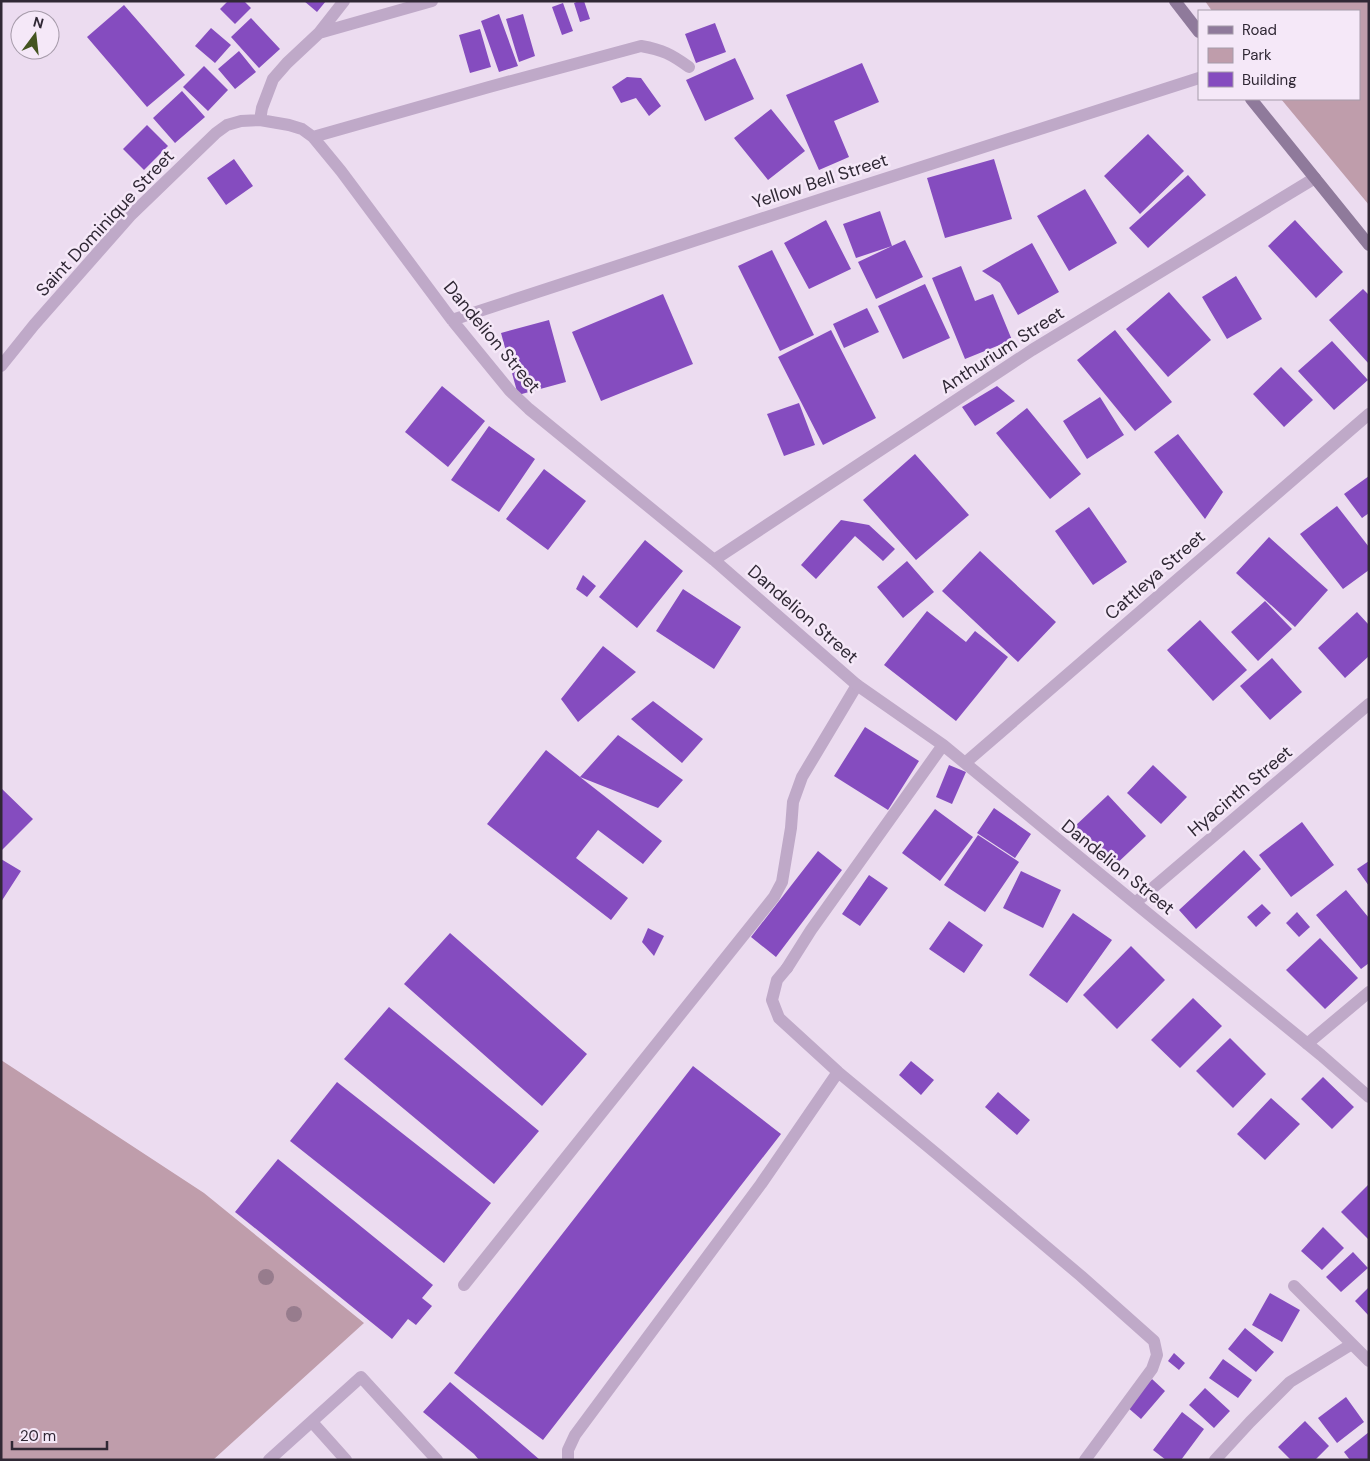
<svg xmlns="http://www.w3.org/2000/svg" width="1370" height="1461" viewBox="0 0 1370 1461" font-family="'DM Sans',sans-serif">
  <style>
    .green { fill: #bf9dab }
    .building { fill: #854cbf }
    .lines { fill: none; stroke-linecap: round; stroke-linejoin: round }
    .lane { stroke: #bfa9c8; stroke-width: 12 }
    .street { stroke: #bfa9c8; stroke-width: 12 }
    .secondary { stroke: #8f7a9b; stroke-width: 12 }
    .tree { fill: #977c8d }
    .labels { text-anchor: middle; dominant-baseline: central; stroke-width: 5; stroke-linejoin: round; paint-order: stroke }
    .street-label { font-size: 18px; fill: #302835; stroke: #f5e8f8 }
  </style>
  <rect width="100%" height="100%" fill="#ecdcf0"/>
  <path class="green" d="M 1205,1 L 1369,1 L 1369,205 L 1281,99 L 1359,99 L 1359,11 L 1212,11 Z
    M 1,1060 L 204,1193 L 364,1323 L 213,1460 L 1,1460 Z"/>
  <path class="building" d="M 228,1 L 244,1 L 251,8 L 235,24 L 220,9 Z
    M 304,1 L 326,1 L 317,12 Z
    M 579,1 L 584,1 L 590,19 L 580,22 L 574,3 Z
    M 563,3 L 573,31 L 562,35 L 552,7 Z
    M 124,5 L 185,75 L 147,107 L 87,37 Z
    M 499,14 L 518,66 L 499,72 L 481,21 Z
    M 523,14 L 535,56 L 519,62 L 506,19 Z
    M 251,18 L 280,49 L 259,68 L 231,37 Z
    M 715,23 L 726,52 L 696,63 L 685,34 Z
    M 211,28 L 231,45 L 215,63 L 195,46 Z
    M 480,29 L 491,67 L 470,73 L 459,35 Z
    M 239,51 L 256,72 L 235,89 L 218,69 Z
    M 735,58 L 754,99 L 705,121 L 686,80 Z
    M 862,63 L 879,102 L 834,121 L 849,157 L 819,170 L 786,95 Z
    M 204,66 L 228,90 L 208,111 L 183,87 Z
    M 627,77 L 641,78 L 661,106 L 649,116 L 636,98 L 621,103 L 612,87 Z
    M 182,91 L 205,117 L 175,143 L 153,118 Z
    M 771,109 L 805,151 L 768,180 L 734,138 Z
    M 147,125 L 168,146 L 144,170 L 123,149 Z
    M 1148,134 L 1184,171 L 1140,214 L 1104,176 Z
    M 234,159 L 253,186 L 226,205 L 207,178 Z
    M 994,159 L 1012,219 L 945,238 L 927,178 Z
    M 1188,175 L 1206,195 L 1148,248 L 1129,228 Z
    M 1085,189 L 1117,243 L 1069,271 L 1037,216 Z
    M 880,211 L 892,246 L 905,240 L 923,277 L 876,299 L 858,262 L 892,246 L 856,258 L 843,224 Z
    M 826,220 L 851,269 L 809,289 L 784,243 Z
    M 1295,220 L 1343,272 L 1316,298 L 1268,246 Z
    M 1032,243 L 1059,292 L 1018,315 L 1000,283 L 982,271 Z
    M 772,250 L 814,335 L 780,351 L 738,266 Z
    M 961,266 L 975,301 L 993,294 L 1012,340 L 965,359 L 932,278 Z
    M 1236,276 L 1262,319 L 1227,339 L 1202,297 Z
    M 925,284 L 950,338 L 903,359 L 878,306 Z
    M 1363,289 L 1369,295 L 1369,364 L 1329,320 Z
    M 1169,292 L 1211,340 L 1168,377 L 1126,329 Z
    M 663,294 L 693,364 L 601,401 L 572,332 Z
    M 867,308 L 879,332 L 844,348 L 833,324 Z
    M 549,320 L 566,382 L 518,395 L 501,333 Z
    M 831,330 L 876,418 L 823,445 L 778,357 Z
    M 1115,330 L 1172,402 L 1135,431 L 1077,360 Z
    M 1332,341 L 1368,380 L 1334,410 L 1298,371 Z
    M 1281,367 L 1313,400 L 1284,427 L 1253,394 Z
    M 442,386 L 485,421 L 448,467 L 405,432 Z
    M 997,386 L 1015,401 L 975,426 L 962,407 Z
    M 1100,397 L 1124,435 L 1087,459 L 1063,421 Z
    M 799,403 L 815,445 L 784,456 L 767,414 Z
    M 1027,408 L 1081,474 L 1050,499 L 996,433 Z
    M 489,426 L 535,459 L 499,512 L 451,480 Z
    M 1178,434 L 1223,492 L 1205,519 L 1154,452 Z
    M 915,454 L 969,515 L 916,560 L 863,500 Z
    M 544,469 L 586,501 L 548,550 L 506,519 Z
    M 1369,476 L 1369,513 L 1362,518 L 1344,494 Z
    M 1337,506 L 1369,547 L 1369,570 L 1343,589 L 1300,534 Z
    M 1089,507 L 1127,562 L 1093,585 L 1055,531 Z
    M 841,520 L 869,525 L 895,549 L 883,561 L 855,536 L 816,579 L 801,565 Z
    M 1269,537 L 1328,590 L 1295,627 L 1236,573 Z
    M 645,540 L 683,571 L 637,628 L 599,597 Z
    M 980,551 L 1056,622 L 1018,662 L 942,591 Z
    M 907,561 L 934,592 L 903,618 L 877,587 Z
    M 583,575 L 596,586 L 587,597 L 576,589 Z
    M 683,589 L 741,627 L 714,669 L 656,631 Z
    M 1265,601 L 1292,629 L 1258,661 L 1231,632 Z
    M 927,611 L 966,642 L 975,631 L 1008,657 L 956,721 L 884,665 Z
    M 1357,612 L 1369,625 L 1369,656 L 1345,678 L 1318,648 Z
    M 1200,620 L 1247,670 L 1213,701 L 1167,650 Z
    M 603,646 L 636,672 L 578,722 L 561,699 Z
    M 1272,658 L 1302,692 L 1270,720 L 1240,686 Z
    M 653,701 L 703,739 L 682,763 L 631,719 Z
    M 865,727 L 919,761 L 888,810 L 834,776 Z
    M 618,735 L 683,780 L 658,808 L 580,777 L 662,841 L 643,864 L 598,830 L 576,858 L 628,898 L 611,920 L 487,824 L 546,750 L 580,777 Z
    M 949,765 L 966,772 L 952,804 L 936,797 Z
    M 1153,765 L 1187,797 L 1161,824 L 1127,793 Z
    M 1,788 L 33,819 L 1,851 Z
    M 1108,795 L 1146,836 L 1112,868 L 1074,827 Z
    M 994,808 L 1031,834 L 1015,858 L 977,833 Z
    M 935,809 L 973,837 L 940,881 L 902,853 Z
    M 1302,822 L 1334,865 L 1291,897 L 1259,855 Z
    M 978,835 L 1019,862 L 985,912 L 944,885 Z
    M 1244,850 L 1261,869 L 1196,929 L 1179,910 Z
    M 818,851 L 842,870 L 776,957 L 751,937 Z
    M 1,859 L 21,871 L 1,902 Z
    M 1369,861 L 1369,886 L 1357,869 Z
    M 1021,871 L 1061,890 L 1043,928 L 1003,908 Z
    M 869,875 L 888,888 L 860,926 L 842,914 Z
    M 1346,890 L 1369,918 L 1369,963 L 1361,969 L 1316,915 Z
    M 1262,904 L 1271,913 L 1256,927 L 1247,917 Z
    M 1297,912 L 1310,927 L 1299,937 L 1286,923 Z
    M 1073,913 L 1112,940 L 1067,1003 L 1029,975 Z
    M 949,921 L 983,945 L 964,973 L 929,949 Z
    M 648,928 L 664,936 L 654,956 L 642,942 Z
    M 450,933 L 587,1054 L 542,1106 L 404,984 Z
    M 1320,938 L 1358,978 L 1325,1009 L 1286,970 Z
    M 1131,946 L 1165,980 L 1117,1029 L 1083,995 Z
    M 1193,998 L 1222,1026 L 1180,1068 L 1151,1040 Z
    M 389,1007 L 539,1131 L 494,1184 L 344,1059 Z
    M 1230,1038 L 1266,1074 L 1233,1108 L 1196,1071 Z
    M 911,1061 L 934,1080 L 921,1095 L 899,1075 Z
    M 693,1066 L 781,1134 L 543,1440 L 454,1373 Z
    M 1323,1077 L 1354,1107 L 1332,1129 L 1301,1099 Z
    M 337,1082 L 491,1203 L 444,1263 L 290,1141 Z
    M 998,1092 L 1030,1120 L 1017,1135 L 985,1107 Z
    M 1271,1098 L 1300,1124 L 1265,1160 L 1237,1134 Z
    M 278,1159 L 433,1285 L 422,1298 L 432,1306 L 416,1325 L 408,1319 L 392,1339 L 235,1212 Z
    M 1369,1184 L 1369,1240 L 1341,1212 Z
    M 1323,1227 L 1344,1248 L 1322,1270 L 1301,1251 Z
    M 1353,1252 L 1368,1268 L 1341,1292 L 1326,1277 Z
    M 1369,1287 L 1369,1316 L 1355,1301 Z
    M 1270,1293 L 1300,1310 L 1282,1342 L 1252,1325 Z
    M 1245,1328 L 1274,1352 L 1256,1372 L 1228,1349 Z
    M 1174,1353 L 1185,1363 L 1179,1370 L 1168,1361 Z
    M 1223,1359 L 1252,1380 L 1238,1398 L 1209,1378 Z
    M 1152,1379 L 1165,1391 L 1141,1419 L 1127,1407 Z
    M 450,1382 L 540,1460 L 479,1460 L 474,1454 L 423,1412 Z
    M 1205,1388 L 1230,1411 L 1214,1428 L 1189,1405 Z
    M 1346,1397 L 1364,1422 L 1337,1443 L 1318,1418 Z
    M 1182,1412 L 1204,1429 L 1181,1460 L 1166,1460 L 1153,1450 Z
    M 1305,1421 L 1329,1446 L 1315,1460 L 1291,1460 L 1278,1447 Z
    M 1369,1432 L 1369,1460 L 1350,1460 L 1344,1452 Z"/>
  <g class="lines">
    <path class="lane" d="M 787,968 L 777,980 L 772,1000 L 779,1018 L 838,1072 L 938,1155 L 1081,1276 L 1154,1341 L 1157,1355 L 1152,1369 L 1085,1460
      M 464,1285 L 774,897 L 782,882 L 791,828 L 793,802 L 802,777 L 857,685
      M 312,1422 L 346,1460
      M 269,1460 L 361,1377 L 437,1460
      M 568,1460 L 568,1450 L 575,1435 L 761,1184 L 838,1072"/>
    <path class="street" d="M 319,33 L 344,1
      M 260,120 L 262,108 L 273,79 L 287,63 L 319,33 L 432,1
      M 313,137 L 489,87 L 641,46 C 663,50 671,54 689,67
      M 452,320 L 828,197 L 1199,78
      M 1,366 L 34,325 L 130,216 L 216,133 L 227,125 L 241,121 L 260,120 L 289,125 L 302,129 L 313,137 L 341,171 L 452,320 L 510,391 L 529,409 L 714,560 L 857,685 L 943,745 L 1135,903 L 1321,1055 L 1369,1097
      M 714,560 L 1032,350 L 1315,178
      M 965,763 L 1369,414
      M 1135,903 L 1369,704
      M 787,968 L 811,930 L 943,745
      M 1307,1044 L 1369,992
      M 1294,1286 L 1369,1361
      M 1215,1460 L 1250,1422 L 1290,1382 L 1352,1344"/>
    <path class="secondary" d="M 1175,1 L 1199,32
      M 1251,99 L 1369,245"/>
  </g>
  <g class="tree">
    <circle cx="266" cy="1277" r="8"/>
    <circle cx="294" cy="1314" r="8"/>
  </g>
  <g class="labels">
    <g class="street-label">
      <text transform="translate(820 181) rotate(-18)">Yellow Bell Street</text>
      <text transform="translate(105 223) rotate(-47)">Saint Dominique Street</text>
      <text transform="translate(492 337) rotate(50)">Dandelion Street</text>
      <text transform="translate(1002 350) rotate(-33)">Anthurium Street</text>
      <text transform="translate(1155 575) rotate(-41)">Cattleya Street</text>
      <text transform="translate(803 614) rotate(41)">Dandelion Street</text>
      <text transform="translate(1240 791) rotate(-40)">Hyacinth Street</text>
      <text transform="translate(1118 867) rotate(39)">Dandelion Street</text>
    </g>
  </g>
  <rect width="1370" height="1461" fill="none" stroke="#302835" stroke-width="5"/>
  <rect x="1198" y="10" width="162" height="90" fill="#f5e8f8" stroke="#a69baa"/>
  <rect x="1208" y="26" width="25" height="8" fill="#8f7a9b" stroke="#a69baa"/>
  <text x="1242" y="35" font-size="15" fill="#302835">Road</text>
  <rect x="1208" y="48" width="25" height="15" fill="#bf9dab" stroke="#a69baa"/>
  <text x="1242" y="60" font-size="15" fill="#302835">Park</text>
  <rect x="1208" y="72" width="25" height="15" fill="#854cbf" stroke="#a69baa"/>
  <text x="1242" y="85" font-size="15" fill="#302835">Building</text>
  <g transform="translate(35 35) rotate(15)"><circle r="24" fill="#f5e8f8" stroke="#a69baa"/>
  <path d="M0-4L9 19L0 12L-9 19Z" fill="#445420"/>
  <text y="-8" font-size="14" font-weight="bold" text-anchor="middle" fill="#302835">N</text>
  </g>
  <path d="M12 1441v8h95v-8" fill="none" stroke="#302835" stroke-width="2.5"/>
  <text x="20" y="1441" font-size="15" fill="#302835" stroke="#f5e8f8" stroke-width="4" paint-order="stroke">20 m</text>
</svg>
